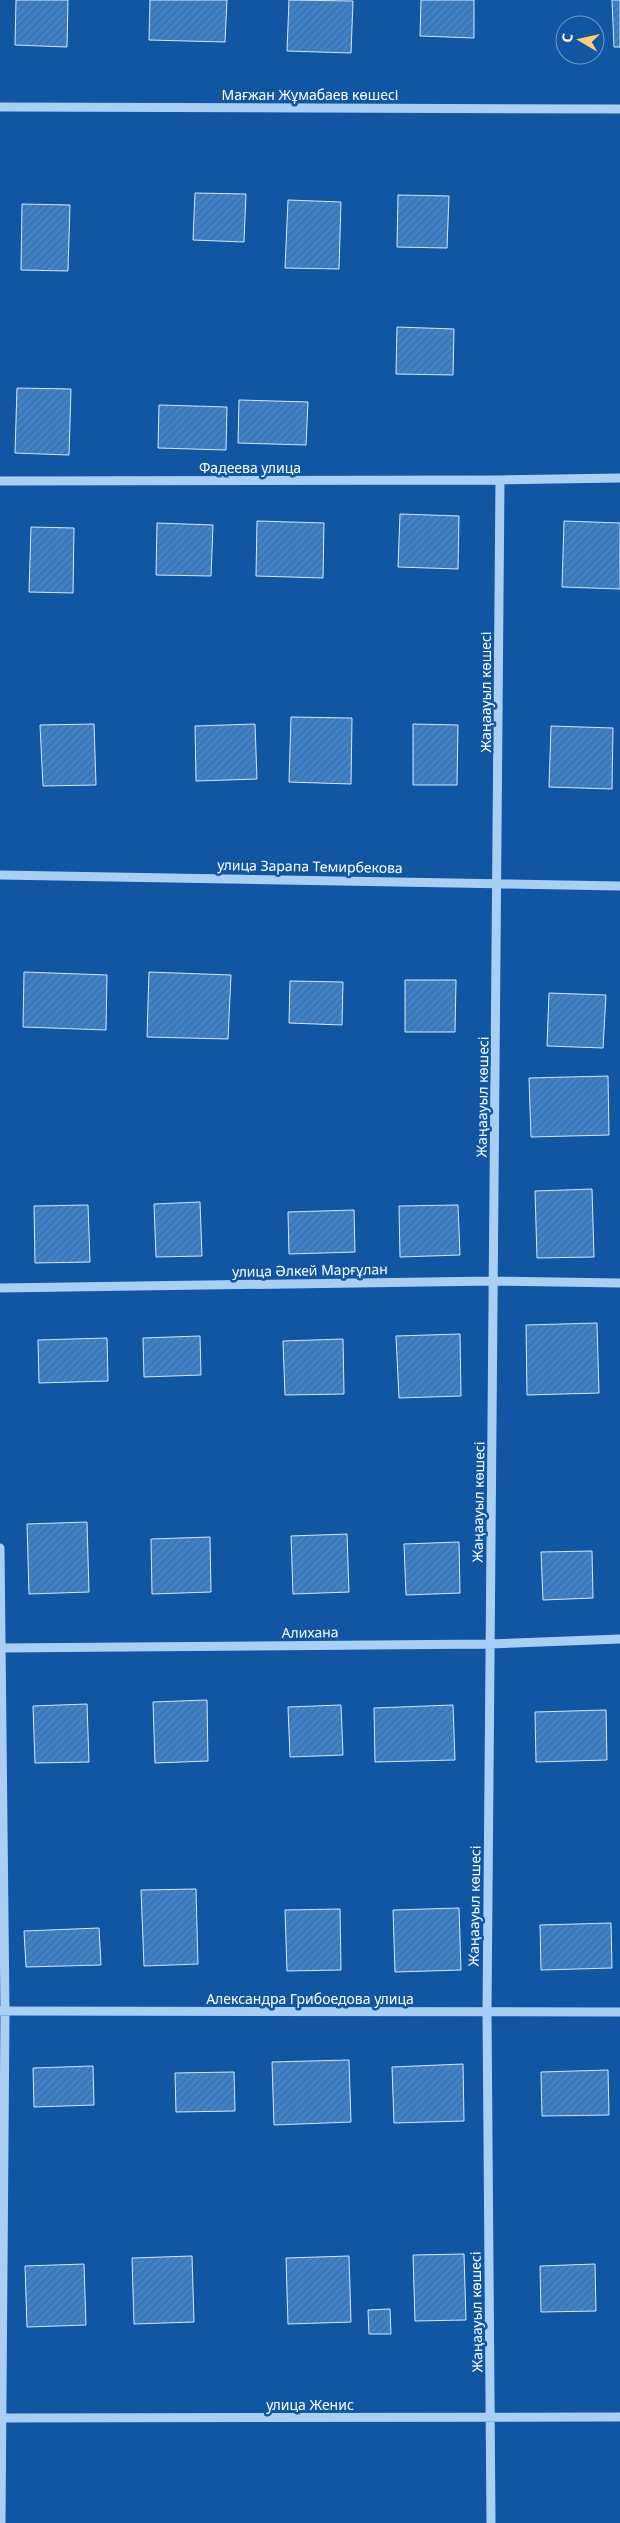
<svg xmlns="http://www.w3.org/2000/svg" width="620" height="2523" viewBox="0 0 620 2523" font-family="'Noto Sans',sans-serif">
  <style>
    .building { fill: url(#building-hatch); stroke: #d3e9fe }
    .lines { fill: none; stroke-linecap: round; stroke-linejoin: round }
    .minor { stroke: #aacff5; stroke-width: 9 }
    .labels { text-anchor: middle; dominant-baseline: central; stroke-width: 5; stroke-linejoin: round; paint-order: stroke }
    .street-label { font-size: 14px; fill: #fff; stroke: #1156a2 }
  </style>
  <defs>
    <pattern id="building-hatch" width="6" height="6" patternUnits="userSpaceOnUse" patternTransform="scale(1.25)"><rect width="6" height="6" fill="#3e82ca"/><path d="M-1 1l2-2M0 6l6-6M5 7l2-2" fill="none" stroke="#446c98"/></pattern>
  </defs>
  <rect width="100%" height="100%" fill="#1156a2"/>
  <path class="building" d="M 16,0 L 68,0 L 67,47 L 15,45 Z
    M 150,0 L 227,0 L 225,42 L 149,40 Z
    M 289,0 L 353,1 L 351,53 L 287,51 Z
    M 421,0 L 474,0 L 474,38 L 420,36 Z
    M 612,0 L 620,0 L 620,47 L 614,47 Z
    M 195,193 L 246,194 L 244,242 L 193,240 Z
    M 398,195 L 449,196 L 447,248 L 397,247 Z
    M 288,200 L 341,202 L 339,269 L 285,268 Z
    M 22,204 L 70,205 L 68,271 L 21,270 Z
    M 397,327 L 454,329 L 453,375 L 396,374 Z
    M 17,388 L 71,389 L 69,455 L 15,453 Z
    M 239,400 L 308,402 L 306,445 L 238,443 Z
    M 159,405 L 227,407 L 226,450 L 158,448 Z
    M 400,514 L 459,516 L 458,569 L 398,567 Z
    M 257,521 L 324,523 L 323,578 L 256,576 Z
    M 564,521 L 620,523 L 620,589 L 562,587 Z
    M 157,523 L 213,525 L 211,576 L 156,575 Z
    M 31,527 L 74,528 L 73,593 L 29,592 Z
    M 291,717 L 352,718 L 351,784 L 289,782 Z
    M 94,724 L 96,785 L 43,786 L 40,725 Z
    M 255,724 L 257,779 L 196,781 L 195,726 Z
    M 413,724 L 458,725 L 457,785 L 413,785 Z
    M 551,726 L 613,728 L 612,789 L 549,787 Z
    M 24,972 L 107,975 L 106,1030 L 23,1027 Z
    M 149,972 L 231,975 L 228,1039 L 147,1037 Z
    M 405,980 L 456,980 L 455,1032 L 405,1032 Z
    M 290,981 L 343,982 L 342,1025 L 289,1023 Z
    M 549,993 L 606,995 L 603,1048 L 547,1046 Z
    M 608,1076 L 609,1135 L 531,1137 L 529,1078 Z
    M 592,1189 L 594,1257 L 537,1258 L 535,1191 Z
    M 200,1202 L 202,1256 L 156,1257 L 154,1204 Z
    M 88,1205 L 90,1262 L 35,1263 L 34,1206 Z
    M 458,1205 L 460,1255 L 400,1257 L 399,1206 Z
    M 354,1210 L 355,1252 L 289,1254 L 288,1212 Z
    M 597,1323 L 599,1393 L 527,1395 L 526,1325 Z
    M 460,1334 L 461,1396 L 399,1398 L 396,1336 Z
    M 200,1336 L 201,1375 L 144,1377 L 143,1338 Z
    M 107,1338 L 108,1381 L 39,1383 L 38,1340 Z
    M 343,1339 L 344,1394 L 285,1395 L 283,1341 Z
    M 87,1522 L 89,1592 L 29,1594 L 27,1524 Z
    M 347,1534 L 349,1592 L 293,1594 L 291,1536 Z
    M 210,1537 L 211,1592 L 152,1594 L 151,1539 Z
    M 459,1542 L 460,1593 L 406,1595 L 404,1544 Z
    M 592,1551 L 593,1598 L 543,1600 L 541,1552 Z
    M 207,1700 L 208,1761 L 155,1763 L 153,1702 Z
    M 87,1704 L 89,1762 L 35,1763 L 33,1706 Z
    M 341,1705 L 343,1755 L 290,1757 L 288,1707 Z
    M 453,1705 L 455,1760 L 375,1762 L 374,1708 Z
    M 606,1710 L 607,1760 L 536,1762 L 535,1712 Z
    M 196,1889 L 198,1964 L 144,1966 L 141,1890 Z
    M 459,1908 L 461,1970 L 395,1972 L 393,1910 Z
    M 340,1909 L 341,1970 L 287,1971 L 285,1910 Z
    M 611,1923 L 612,1968 L 541,1970 L 540,1925 Z
    M 99,1928 L 101,1965 L 26,1967 L 24,1931 Z
    M 349,2060 L 351,2122 L 274,2125 L 272,2062 Z
    M 463,2064 L 464,2121 L 394,2123 L 392,2067 Z
    M 93,2066 L 94,2105 L 34,2107 L 33,2068 Z
    M 608,2070 L 609,2115 L 542,2116 L 541,2072 Z
    M 234,2072 L 235,2111 L 176,2112 L 175,2073 Z
    M 464,2254 L 466,2320 L 415,2321 L 413,2255 Z
    M 192,2256 L 194,2322 L 134,2324 L 132,2258 Z
    M 349,2256 L 351,2322 L 288,2324 L 286,2258 Z
    M 84,2264 L 86,2325 L 27,2327 L 25,2266 Z
    M 595,2264 L 596,2311 L 541,2312 L 540,2266 Z
    M 390,2309 L 391,2334 L 369,2334 L 368,2310 Z"/>
  <g class="lines">
    <path class="minor" d="M 0,107 L 620,109
      M 0,481 L 500,480 L 620,478
      M 0,875 L 620,886
      M 0,1288 L 494,1281 L 620,1283
      M 0,1548 L 5,2011 L 1,2523
      M 0,1648 L 490,1644 L 620,1639
      M 0,2011 L 620,2012
      M 0,2418 L 620,2417
      M 491,2523 L 487,2012 L 500,480"/>
  </g>
  <g class="labels">
    <g class="street-label">
      <text x="310" y="94">Мағжан Жұмабаев көшесі</text>
      <text x="250" y="467">Фадеева улица</text>
      <text transform="translate(485 692) rotate(-90)">Жаңаауыл көшесі</text>
      <text transform="translate(310 866) rotate(1)">улица Зарапа Темирбекова</text>
      <text transform="translate(482 1097) rotate(-89)">Жаңаауыл көшесі</text>
      <text transform="translate(310 1270) rotate(-1)">улица Әлкей Марғұлан</text>
      <text transform="translate(478 1502) rotate(-89)">Жаңаауыл көшесі</text>
      <text transform="translate(310 1632) rotate(-1)">Алихана</text>
      <text transform="translate(474 1906) rotate(-89)">Жаңаауыл көшесі</text>
      <text x="310" y="1998">Александра Грибоедова улица</text>
      <text transform="translate(476 2312) rotate(-91)">Жаңаауыл көшесі</text>
      <text x="310" y="2404">улица Женис</text>
    </g>
  </g>
  <g transform="translate(580 40) rotate(279)"><circle r="24" fill="#1156a2" stroke="#709ac7"/>
  <path d="M0-4L9 19L0 12L-9 19Z" fill="#ffcf6f"/>
  <text y="-8" font-size="14" font-weight="bold" text-anchor="middle" fill="#ffffff">С</text>
  </g>
</svg>
